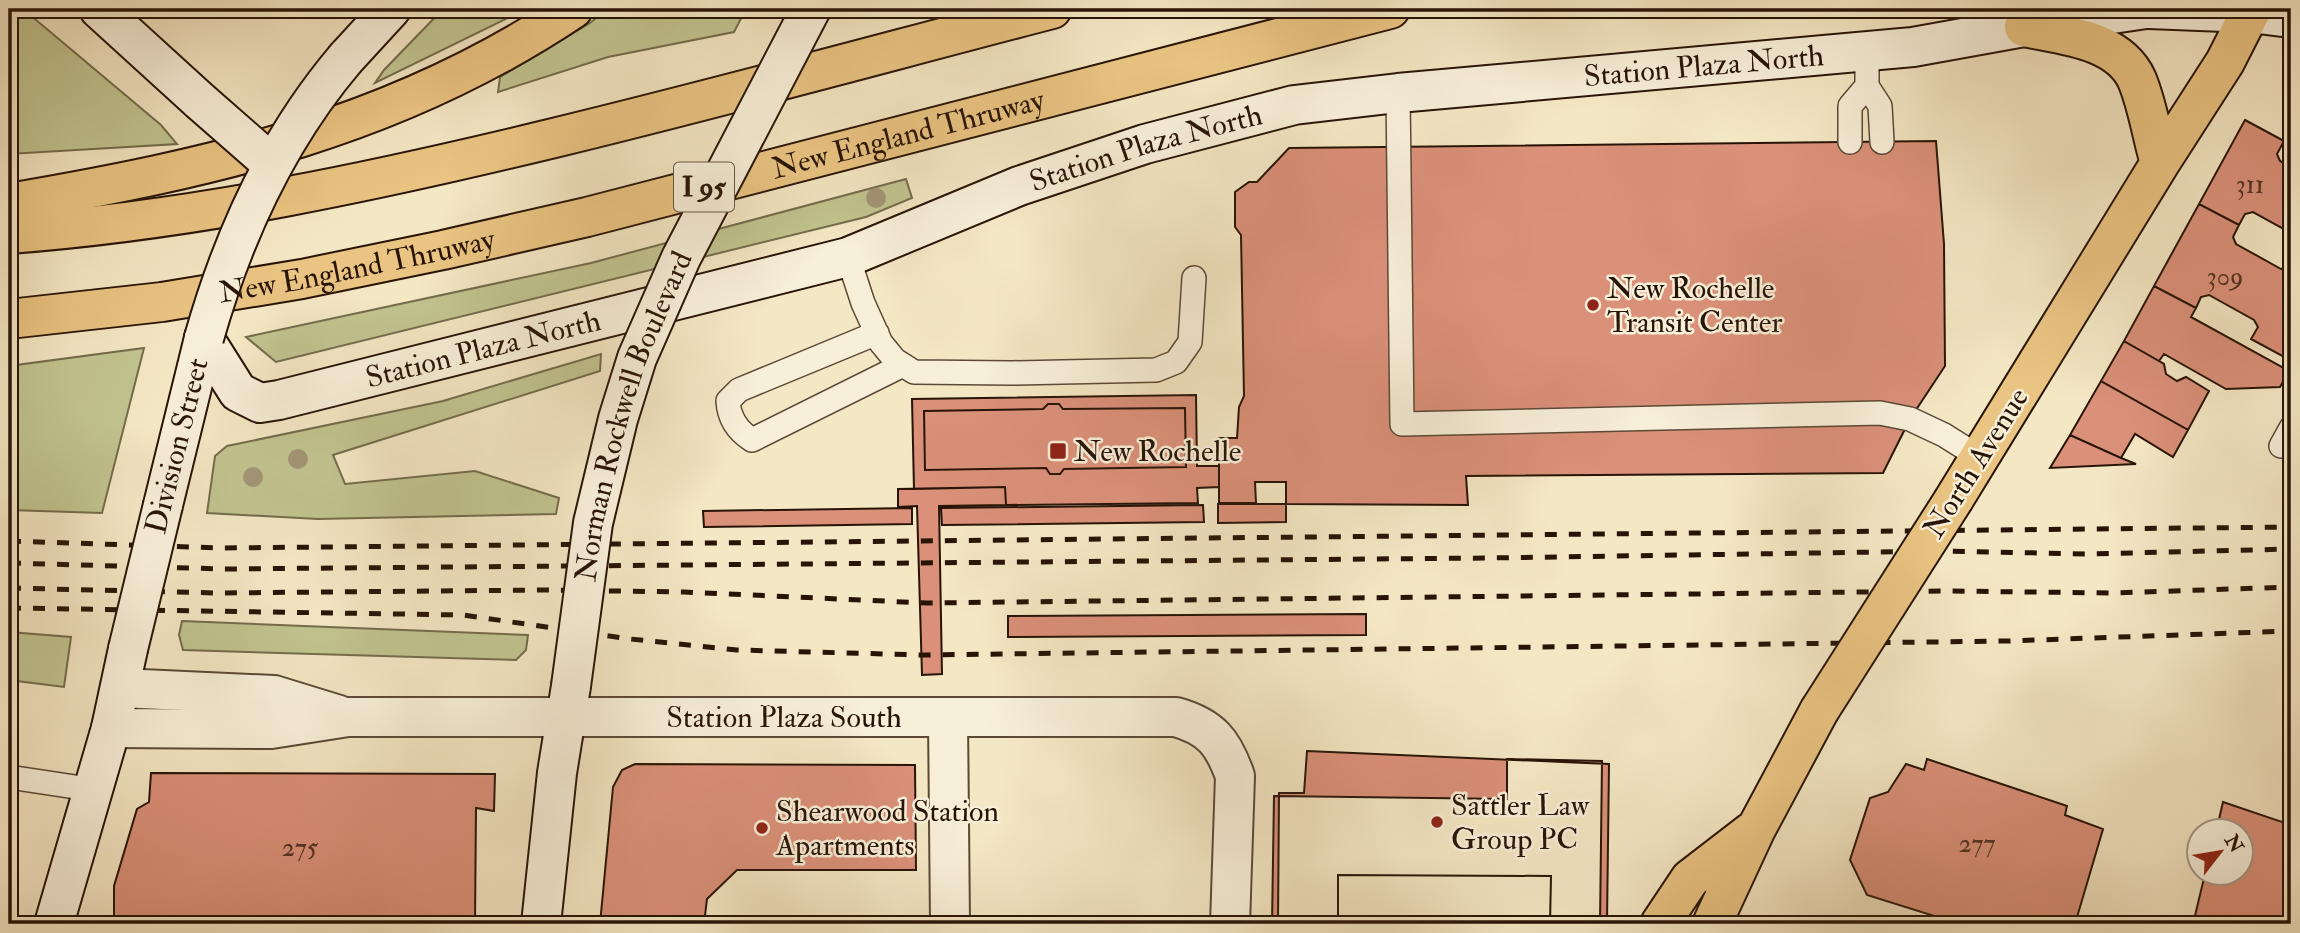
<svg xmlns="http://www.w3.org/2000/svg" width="2300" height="933" viewBox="0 0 2300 933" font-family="'IM FELL Double Pica',serif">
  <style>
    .green { fill: #c1c490; stroke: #746c4c; stroke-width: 2 }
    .building { fill: #da9079; stroke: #281407; stroke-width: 2; fill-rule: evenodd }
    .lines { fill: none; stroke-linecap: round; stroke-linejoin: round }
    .lane-casing { stroke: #5b4936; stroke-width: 26 }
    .street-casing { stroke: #5b4936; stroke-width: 42 }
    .secondary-casing { stroke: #281407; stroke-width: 42 }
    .primary-casing { stroke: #281407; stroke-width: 42 }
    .highway-casing { stroke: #281407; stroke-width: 42 }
    .lane { stroke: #f8efd9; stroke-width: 23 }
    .street { stroke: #f8efd9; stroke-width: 38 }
    .secondary { stroke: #f8efd9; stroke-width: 38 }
    .primary { stroke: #eac482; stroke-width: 38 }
    .highway { stroke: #eac482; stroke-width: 38 }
    .rail { stroke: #281407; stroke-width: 5; stroke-dasharray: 12 12; stroke-linecap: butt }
    .secondary-bridge-casing { stroke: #281407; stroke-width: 42; stroke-linecap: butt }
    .primary-bridge-casing { stroke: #281407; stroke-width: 42; stroke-linecap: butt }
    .secondary-bridge { stroke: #f8efd9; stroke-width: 38 }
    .primary-bridge { stroke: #eac482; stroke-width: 38 }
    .tree { fill: #a29576 }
    .poi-dot { fill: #8f2418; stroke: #f8efd9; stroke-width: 2.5 }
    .labels { text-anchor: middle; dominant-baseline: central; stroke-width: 5; stroke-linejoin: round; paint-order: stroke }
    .number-label { font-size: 26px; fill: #543324 }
    .shield { fill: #f8efd9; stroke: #665646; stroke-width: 2 }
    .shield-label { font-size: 28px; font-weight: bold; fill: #281407 }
    .street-label { font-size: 30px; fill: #281407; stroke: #f8efd9 }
    .poi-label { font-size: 30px; fill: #281407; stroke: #f8efd9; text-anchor: start }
  </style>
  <rect width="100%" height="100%" fill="#f4e7c4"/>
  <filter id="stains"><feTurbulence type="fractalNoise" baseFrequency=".00286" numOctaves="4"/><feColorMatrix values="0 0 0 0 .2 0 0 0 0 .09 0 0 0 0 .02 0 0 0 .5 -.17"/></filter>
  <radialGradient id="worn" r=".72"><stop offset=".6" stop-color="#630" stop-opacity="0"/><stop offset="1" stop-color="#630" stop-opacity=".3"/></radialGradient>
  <path class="green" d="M 9,9 L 23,9 L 161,125 L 177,144 L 9,154 Z
    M 443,9 L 521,9 L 510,17 L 375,83 L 384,70 Z
    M 607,9 L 746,9 L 734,32 L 608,57 L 498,92 L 500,77 L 590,23 Z
    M 906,179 L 912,198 L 866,217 L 276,362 L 246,337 L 591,263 Z
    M 144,348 L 102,513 L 9,510 L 9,366 Z
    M 601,354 L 600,371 L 333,455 L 345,484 L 475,471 L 559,498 L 556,514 L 318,519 L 207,513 L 215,456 L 227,446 L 443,401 Z
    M 182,621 L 528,635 L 526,650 L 516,660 L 183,650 L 179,635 Z
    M 9,632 L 71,637 L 64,687 L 9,680 Z"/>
  <path class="building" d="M 2245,120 L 2284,141 L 2277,154 L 2280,161 L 2291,167 L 2291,233 L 2253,212 L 2245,214 L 2239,225 L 2199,204 Z
    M 1936,141 L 1944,244 L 1945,366 L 1910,419 L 1883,473 L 1466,476 L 1468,505 L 1286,504 L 1286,482 L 1255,482 L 1256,503 L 1219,503 L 1219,438 L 1237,438 L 1239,407 L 1244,396 L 1241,235 L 1235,227 L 1235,192 L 1249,182 L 1257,182 L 1289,148 Z
    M 2199,204 L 2239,225 L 2233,237 L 2236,244 L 2281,269 L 2288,267 L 2291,262 L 2291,349 L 2286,358 L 2251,339 L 2258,327 L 2254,320 L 2209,295 L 2201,297 L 2196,308 L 2154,286 Z
    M 2154,286 L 2196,308 L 2191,317 L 2289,371 L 2280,387 L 2226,389 L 2164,354 L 2159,361 L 2124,341 Z
    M 2124,341 L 2164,364 L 2166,374 L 2177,381 L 2186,377 L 2209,391 L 2188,430 L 2101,381 Z
    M 2101,381 L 2188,430 L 2173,457 L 2135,434 L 2121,458 L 2070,435 Z
    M 1196,395 L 1197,466 L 1219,466 L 1219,487 L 1197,488 L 1198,503 L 1006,505 L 1005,487 L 914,489 L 912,399 ZM 1048,404 L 1059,404 L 1063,409 L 1185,408 L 1186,467 L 1064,469 L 1060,474 L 1050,474 L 1046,468 L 925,470 L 924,411 L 1043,409 Z
    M 1048,404 L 1059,404 L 1063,409 L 1185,408 L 1186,467 L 1064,469 L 1060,474 L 1050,474 L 1046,468 L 925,470 L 924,411 L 1043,409 Z
    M 2070,435 L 2121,458 L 2136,464 L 2050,468 Z
    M 1005,487 L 1006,505 L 939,506 L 942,674 L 922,675 L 917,506 L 898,507 L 898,489 Z
    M 1218,504 L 1286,504 L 1286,522 L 1218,523 Z
    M 1203,505 L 1204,522 L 942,525 L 941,508 Z
    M 912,508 L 912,524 L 704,527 L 703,511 Z
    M 1366,614 L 1366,635 L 1008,637 L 1008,616 Z
    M 1307,751 L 1609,764 L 1607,922 L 1550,924 L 1551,876 L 1338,875 L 1338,924 L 1278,924 L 1279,793 L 1304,793 Z
    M 1507,759 L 1602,761 L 1600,924 L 1272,924 L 1274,796 L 1507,799 Z
    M 1927,759 L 2067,806 L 2065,815 L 2103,829 L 2075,924 L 1946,924 L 1944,919 L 1867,895 L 1850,860 L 1870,798 L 1888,792 L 1906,764 L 1924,770 Z
    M 635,764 L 915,765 L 916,870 L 737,870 L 707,899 L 704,924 L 600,924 L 613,787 L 622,770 Z
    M 151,773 L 495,774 L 494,811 L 476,808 L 475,924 L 114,924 L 114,886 L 137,809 L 149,802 Z
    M 2223,802 L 2291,825 L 2291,924 L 2193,924 L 2205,874 L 2240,874 L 2240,832 L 2216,832 Z
    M 1338,875 L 1551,876 L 1550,924 L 1338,924 Z"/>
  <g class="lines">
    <g class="lane-casing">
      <path id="lane" d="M 1867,52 L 1867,86 L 1880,106 L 1882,142
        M 1398,93 L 1402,424 L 1880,413 L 1910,419 L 1944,435 L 1979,457
        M 1850,142 L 1850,106 L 1867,86
        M 848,257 L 863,303 L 881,343 L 895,360 L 914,372 L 1012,373 L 1156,370 L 1176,362 L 1190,342 L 1194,278
        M 877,333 L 739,390 L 728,401 C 729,419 738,431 752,440 L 903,365
        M 2281,446 L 2291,428
        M 9,777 L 95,790"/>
    </g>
    <g class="street-casing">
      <g id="street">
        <path d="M 120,688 L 274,695 L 339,715"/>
        <path d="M 948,718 L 950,924"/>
        <path id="s1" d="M 111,728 L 271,729 L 348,717 L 1176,717 C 1211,727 1223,742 1235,776 L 1230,924"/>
      </g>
    </g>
    <g class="secondary-casing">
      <g id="secondary">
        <path d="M 99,9 L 200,101"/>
        <path d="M 2149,9 L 2250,13 L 2291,18"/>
        <path d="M 346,58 L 391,9"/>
        <path id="s2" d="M 204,338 L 238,392 L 260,403 L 279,400 L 848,257 L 1019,186 L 1145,144 L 1294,105 L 1398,93 L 1913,47 L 2024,27 L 2146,9"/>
        <path d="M 163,505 L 204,338"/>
        <path d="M 54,924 L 111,728 L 128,649"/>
        <path d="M 541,924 L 557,773 L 571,686"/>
      </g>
    </g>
    <g class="primary-casing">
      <path id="primary" d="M 2024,27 C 2062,35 2119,39 2137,80 C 2148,106 2152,137 2160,163
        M 1954,499 L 2160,163 L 2225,62 L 2252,9
        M 1660,924 L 1690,879 L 1751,832
        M 1712,924 L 1756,829 L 1819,711"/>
    </g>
    <g class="highway-casing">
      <g id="highway">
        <path d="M 9,203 C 214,168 397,127 573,9"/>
        <path d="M 9,234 C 195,220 377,181 558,137 C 723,97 887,52 1052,9"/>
        <path id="s3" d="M 9,319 L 162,302 L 302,279 L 443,250 L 587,217 L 1390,9"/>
      </g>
    </g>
    <use href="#lane" class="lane"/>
    <use href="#street" class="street"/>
    <use href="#secondary" class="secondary"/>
    <use href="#primary" class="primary"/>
    <use href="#highway" class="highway"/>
    <path class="rail" d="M 9,541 L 223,548 L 2291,527
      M 9,563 L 224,569 L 1488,558 L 1946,551 L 2087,554 L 2291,549
      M 9,588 L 217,593 L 542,590 L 684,592 L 927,603 L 1945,591 L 2114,593 L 2291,587
      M 9,608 L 463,615 L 630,639 L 737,650 L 923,655 L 2008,641 L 2291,631"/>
    <g class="secondary-bridge-casing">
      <g id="secondary-bridge">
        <path d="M 200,101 L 273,165"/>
        <path d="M 204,338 C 233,236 277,139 346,58"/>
        <path d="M 128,649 L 163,505"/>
        <path id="s4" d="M 571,686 L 593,523 L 618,419 L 637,358 L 681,258 L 811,9"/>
      </g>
    </g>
    <g class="primary-bridge-casing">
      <path id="primary-bridge" d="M 1819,711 L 1954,499"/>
    </g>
    <use href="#secondary-bridge" class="secondary-bridge"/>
    <use href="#primary-bridge" class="primary-bridge"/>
  </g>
  <g class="tree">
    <circle cx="876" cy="198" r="10"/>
    <circle cx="298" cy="459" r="10"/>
    <circle cx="253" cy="477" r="10"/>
  </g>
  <g class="poi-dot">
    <circle cx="1593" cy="305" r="7"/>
    <rect x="1049" y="442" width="18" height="18" rx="3.5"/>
    <circle cx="1437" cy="822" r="7"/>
    <circle cx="762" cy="828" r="7"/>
  </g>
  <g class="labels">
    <g class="number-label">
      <text x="2250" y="185">311</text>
      <text x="2225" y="277">309</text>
      <text x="1977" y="844">277</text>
      <text x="300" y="848">275</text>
    </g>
    <rect class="shield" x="674" y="162.5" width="60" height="49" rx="5"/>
    <g class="shield-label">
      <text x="704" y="187">I 95</text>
    </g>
    <g class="street-label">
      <text stroke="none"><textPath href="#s2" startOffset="1578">Station Plaza North</textPath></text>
      <text stroke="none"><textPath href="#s3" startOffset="919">New England Thruway</textPath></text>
      <text stroke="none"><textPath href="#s2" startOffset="1012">Station Plaza North</textPath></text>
      <text stroke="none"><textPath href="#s3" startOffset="352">New England Thruway</textPath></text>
      <text stroke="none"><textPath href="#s2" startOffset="318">Station Plaza North</textPath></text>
      <text stroke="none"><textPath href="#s4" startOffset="278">Norman Rockwell Boulevard</textPath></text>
      <text transform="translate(177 446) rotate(-76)">Division Street</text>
      <text transform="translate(1976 463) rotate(-58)">North Avenue</text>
      <text stroke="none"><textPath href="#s1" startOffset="674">Station Plaza South</textPath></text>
    </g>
    <g class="poi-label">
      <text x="1607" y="288">New Rochelle<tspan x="1607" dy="34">Transit Center</tspan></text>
      <text x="1074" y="451">New Rochelle</text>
      <text x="1451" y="805">Sattler Law<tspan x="1451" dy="34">Group PC</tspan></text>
      <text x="776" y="811">Shearwood Station<tspan x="776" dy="34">Apartments</tspan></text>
    </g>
  </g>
  <rect width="2300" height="933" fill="none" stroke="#f4e7c4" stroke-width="35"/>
  <rect x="10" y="10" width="2279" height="912" fill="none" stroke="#281407" stroke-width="3.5"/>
  <rect x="18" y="18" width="2265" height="898" fill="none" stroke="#281407" stroke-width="2"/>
  <g transform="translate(2220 852) rotate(59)"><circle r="33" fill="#f8efd9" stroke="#a59785" stroke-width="2"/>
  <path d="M0-5L12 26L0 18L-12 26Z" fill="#8f2418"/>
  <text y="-10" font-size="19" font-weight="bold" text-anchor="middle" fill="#281407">N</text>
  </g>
  <rect width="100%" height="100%" filter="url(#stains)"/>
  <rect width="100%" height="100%" fill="url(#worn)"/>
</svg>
